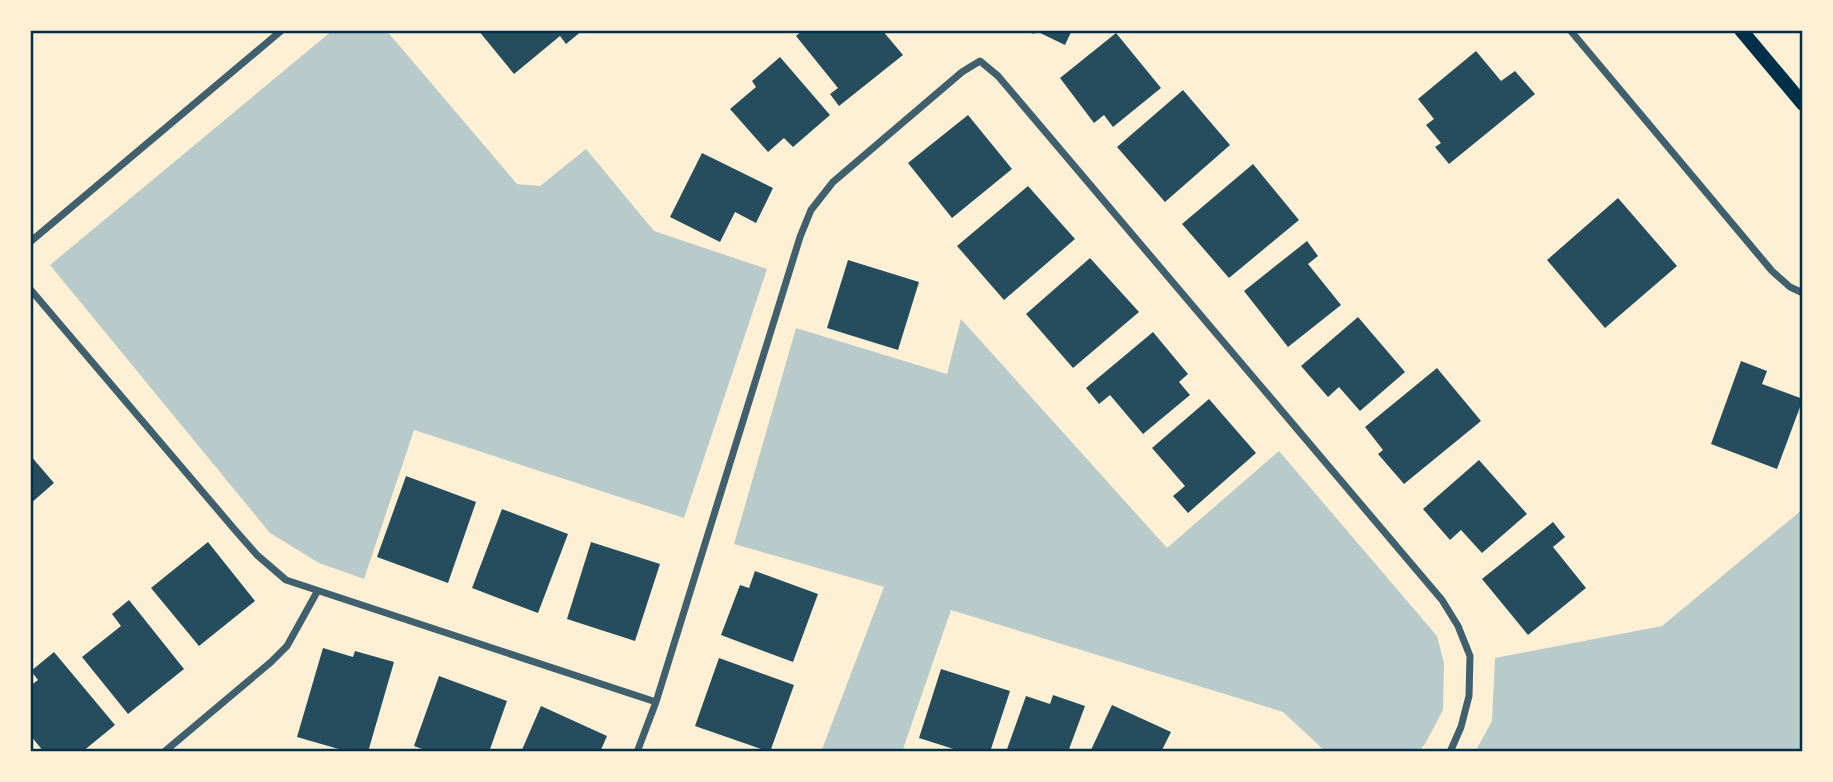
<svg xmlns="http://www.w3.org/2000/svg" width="1833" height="782" viewBox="0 0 1833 782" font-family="Signika,sans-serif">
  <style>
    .green { fill: #b9caca }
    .building { fill: #264d5e }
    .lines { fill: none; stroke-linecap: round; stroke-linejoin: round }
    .minor { stroke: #3f606c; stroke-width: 7 }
    .secondary { stroke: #003049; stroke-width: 14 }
    .neatline { fill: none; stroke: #003049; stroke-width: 2.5 }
  </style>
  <rect width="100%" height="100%" fill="#fdf0d5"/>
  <path class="green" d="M 333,30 L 386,30 L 517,184 L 540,186 L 586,149 L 654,231 L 767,269 L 684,518 L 414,430 L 364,579 L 319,563 L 270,533 L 50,265 Z
    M 961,319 L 1167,548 L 1279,451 L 1437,636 L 1444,663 L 1443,710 L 1425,744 L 1418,752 L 1326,752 L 1283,712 L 951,610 L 902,752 L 821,752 L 884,587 L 734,544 L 796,328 L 947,374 Z
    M 1803,509 L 1803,752 L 1475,752 L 1492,721 L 1495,658 L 1662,626 Z"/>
  <path class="building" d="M 478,30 L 583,30 L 566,44 L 560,36 L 514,74 Z
    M 803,30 L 882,30 L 903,55 L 839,106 L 830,94 L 838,88 L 796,36 Z
    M 1026,30 L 1072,30 L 1065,45 L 1036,31 L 1034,34 Z
    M 1116,33 L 1161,88 L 1113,127 L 1104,115 L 1094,123 L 1060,78 Z
    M 1476,51 L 1501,81 L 1515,71 L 1535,94 L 1449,164 L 1435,147 L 1441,143 L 1426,125 L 1434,119 L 1418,99 Z
    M 780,57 L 830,115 L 793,147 L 784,138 L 768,152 L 730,109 L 756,87 L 752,81 Z
    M 1183,90 L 1230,145 L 1165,202 L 1117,147 Z
    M 968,115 L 1012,169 L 952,218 L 908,163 Z
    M 702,153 L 773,188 L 756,223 L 735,212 L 720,242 L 670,217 Z
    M 1253,164 L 1299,220 L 1229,278 L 1182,224 Z
    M 1028,186 L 1075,239 L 1004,300 L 957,246 Z
    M 1618,198 L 1677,266 L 1605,328 L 1547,260 Z
    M 1307,241 L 1318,256 L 1308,264 L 1341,305 L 1288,347 L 1244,291 Z
    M 1090,258 L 1139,312 L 1073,368 L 1026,314 Z
    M 848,260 L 919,282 L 898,350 L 827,328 Z
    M 1358,317 L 1405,372 L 1360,411 L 1339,387 L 1328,397 L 1301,366 Z
    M 1153,332 L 1188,374 L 1179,382 L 1190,395 L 1143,434 L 1110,395 L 1099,404 L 1086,388 Z
    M 1741,361 L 1767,371 L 1762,384 L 1803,399 L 1777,469 L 1711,444 Z
    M 1437,368 L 1481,421 L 1404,484 L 1378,454 L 1383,450 L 1365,427 Z
    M 1209,399 L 1256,453 L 1188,513 L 1173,496 L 1185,486 L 1152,448 Z
    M 30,455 L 54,483 L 30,504 Z
    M 1479,460 L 1527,514 L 1482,553 L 1461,530 L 1450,540 L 1423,509 Z
    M 406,476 L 476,502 L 448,583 L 377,557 Z
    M 502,509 L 568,534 L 538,613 L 472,588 Z
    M 1553,522 L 1565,537 L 1553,547 L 1586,588 L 1528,635 L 1482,579 Z
    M 208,542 L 255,601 L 199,646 L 151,588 Z
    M 591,542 L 660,564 L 635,641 L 567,619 Z
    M 755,571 L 818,594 L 793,662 L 721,635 L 740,585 L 749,588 Z
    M 129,600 L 184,669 L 128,714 L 82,657 L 121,626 L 112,614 Z
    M 323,648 L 353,657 L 355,651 L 394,662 L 368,752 L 349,752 L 297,737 Z
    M 54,652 L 115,725 L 82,752 L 44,752 L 30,735 L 30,686 L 38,680 L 31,671 Z
    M 719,658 L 794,685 L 770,752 L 695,726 Z
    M 941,669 L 1010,691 L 990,752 L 963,752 L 919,738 Z
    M 439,676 L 507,701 L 489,752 L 430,752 L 414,746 Z
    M 1053,695 L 1085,706 L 1068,752 L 1006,752 L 1026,696 L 1050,704 Z
    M 1112,705 L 1171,732 L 1161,752 L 1090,752 Z
    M 541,706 L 607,736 L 600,752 L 521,752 Z"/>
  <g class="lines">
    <path class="minor" d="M 1570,30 L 1772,271 L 1790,287 L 1803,293
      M 30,242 L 282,30
      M 30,289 L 235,530 L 257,555 L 286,580 L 656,702
      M 164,752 L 271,662 L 287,646 L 317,592
      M 637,752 L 656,702 L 800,237 L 811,210 L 833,182 L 962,72 L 980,61 L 998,76 L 1442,600 L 1458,626 L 1470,656 L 1469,696 L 1461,727 L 1450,752"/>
    <path class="secondary" d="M 1741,30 L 1803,104"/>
  </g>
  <rect width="1833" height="782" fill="none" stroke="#fdf0d5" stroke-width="63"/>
  <rect x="32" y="32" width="1769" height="718" class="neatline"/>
</svg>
